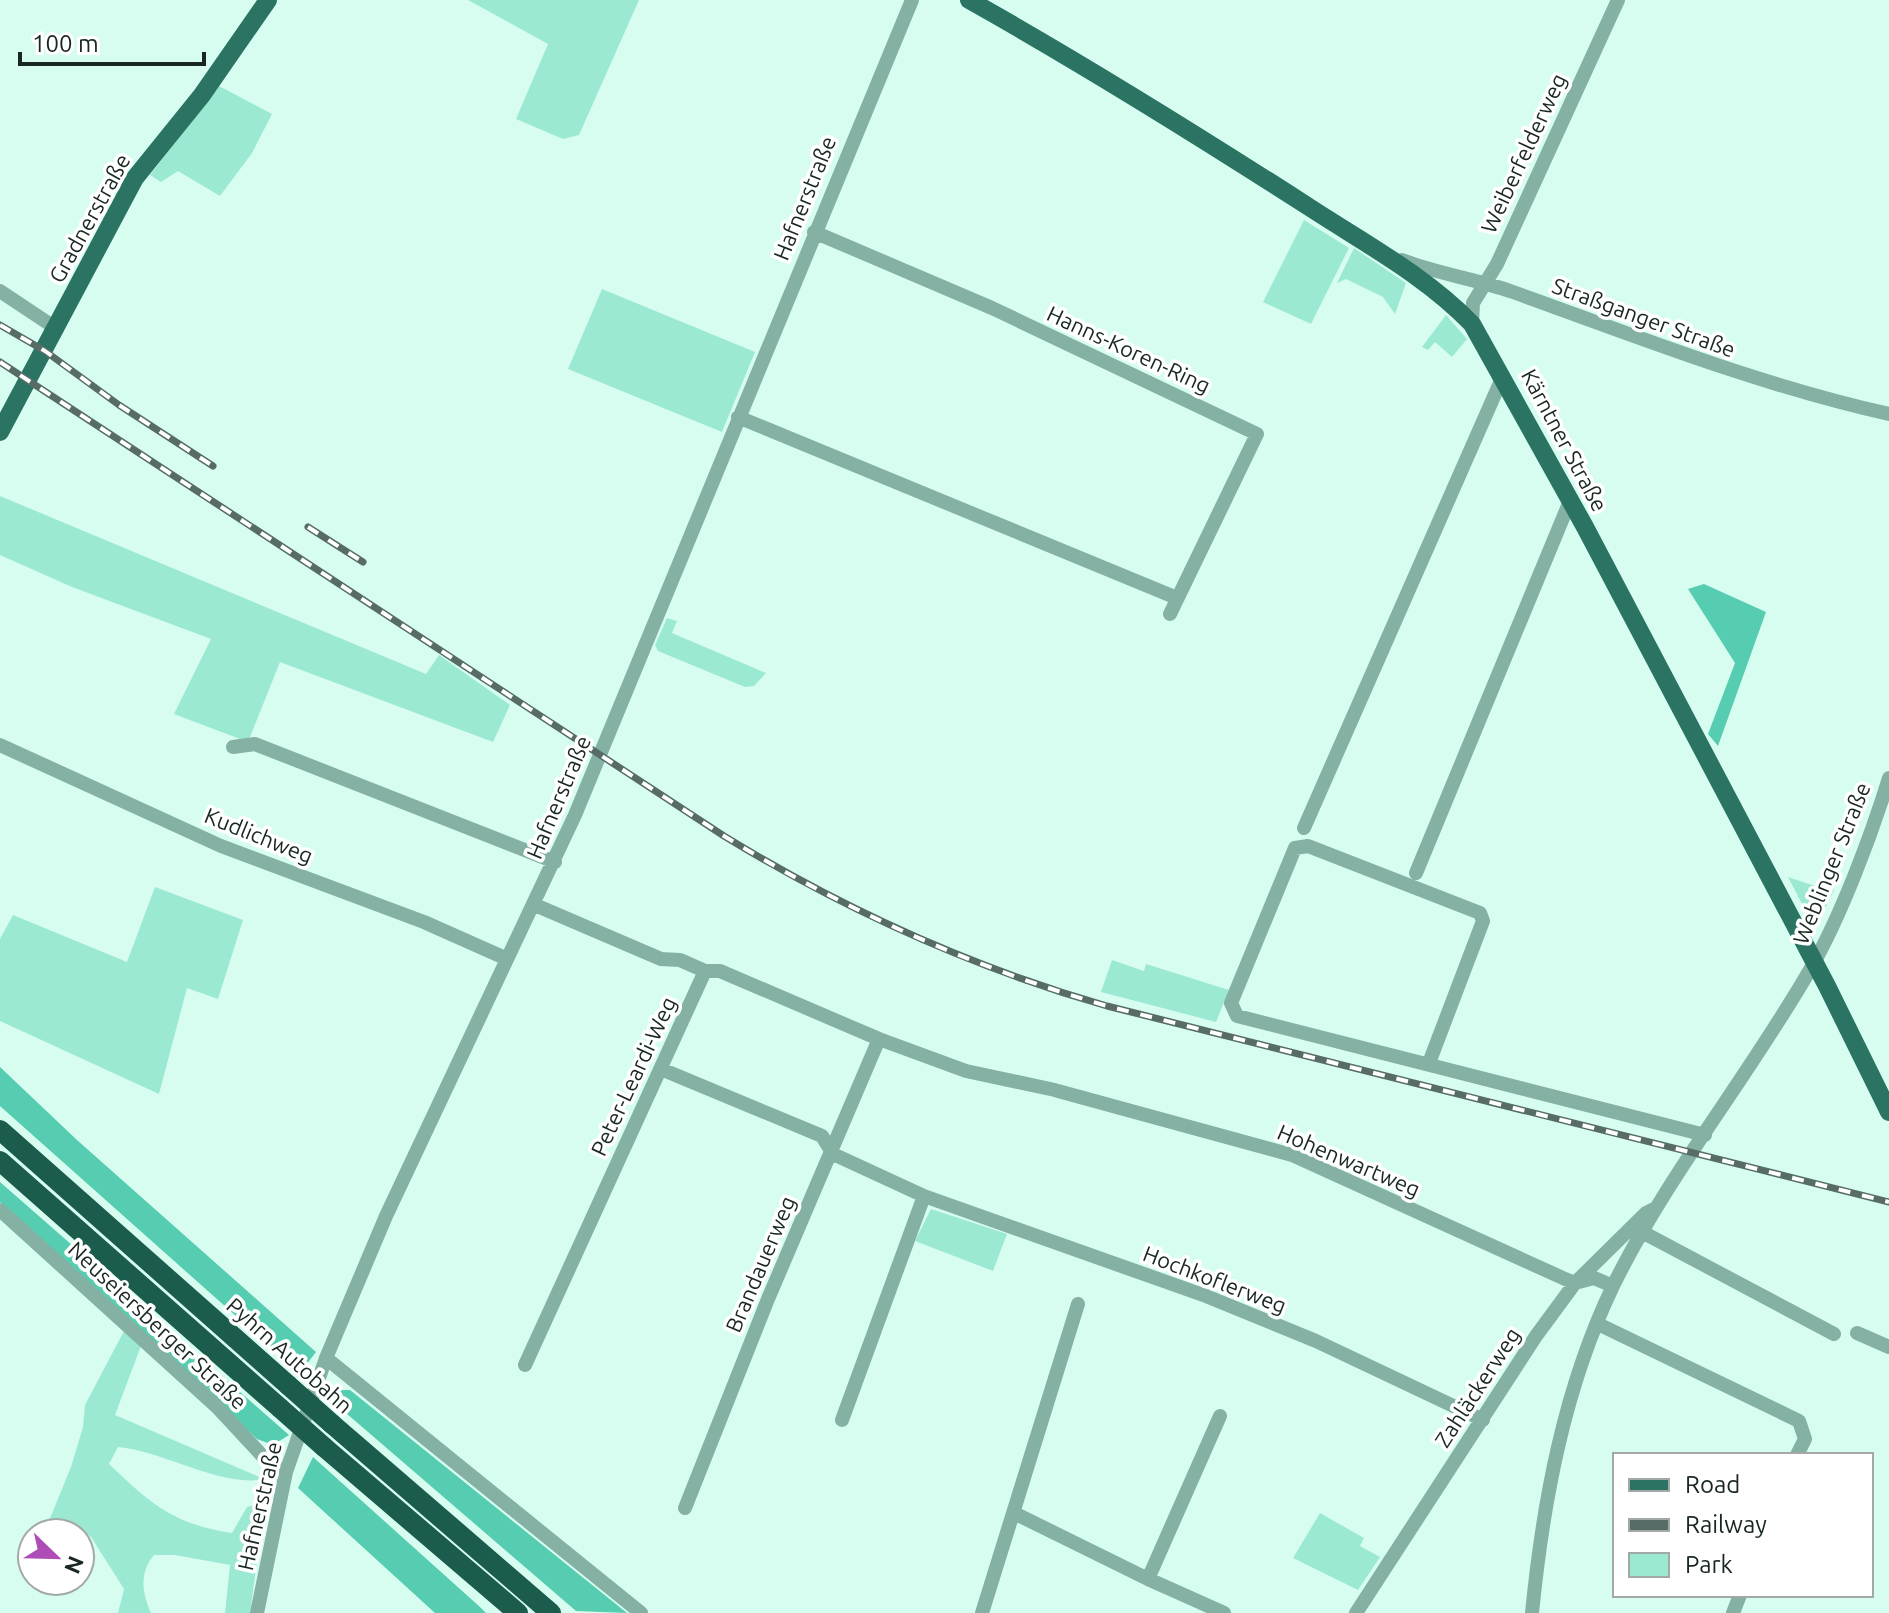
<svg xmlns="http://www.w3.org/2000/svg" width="1889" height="1613" viewBox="0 0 1889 1613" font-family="Ubuntu,sans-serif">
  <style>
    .green { fill: #9ce9d3 }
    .forest { fill: #56cdb0 }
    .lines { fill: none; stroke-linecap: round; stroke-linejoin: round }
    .minor { stroke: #84b1a3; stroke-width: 14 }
    .major { stroke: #2b7463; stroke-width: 18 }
    .highway { stroke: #1b5c4d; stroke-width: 20 }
    .rail-casing { stroke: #576c66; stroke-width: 7 }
    .rail { stroke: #fff; stroke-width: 4; stroke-dasharray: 12; stroke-linecap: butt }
    .highway-bridge { stroke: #1b5c4d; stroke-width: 20 }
    .labels { text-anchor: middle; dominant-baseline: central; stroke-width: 7; stroke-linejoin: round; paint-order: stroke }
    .street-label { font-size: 22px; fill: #192723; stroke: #fff }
  </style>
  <rect width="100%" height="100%" fill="#d7fdf1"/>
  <path class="green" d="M 468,0 L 639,0 L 579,135 L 563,139 L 516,119 L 548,44 Z
    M 219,86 L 272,114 L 252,153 L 220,196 L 178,171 L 161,182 L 150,175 Z
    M 1304,220 L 1349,248 L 1311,324 L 1263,302 Z
    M 1354,248 L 1406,283 L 1395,314 L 1383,297 L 1346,279 L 1337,283 Z
    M 602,289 L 755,352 L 722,432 L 568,369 Z
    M 1446,315 L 1467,339 L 1452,357 L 1435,342 L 1428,350 L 1422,347 Z
    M 0,496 L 426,674 L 439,655 L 510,705 L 493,742 L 280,662 L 248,742 L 174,714 L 211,639 L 72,587 L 0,555 Z
    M 667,618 L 677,621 L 672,633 L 766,673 L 754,686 L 745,687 L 658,651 L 655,645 Z
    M 1788,877 L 1815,886 L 1819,879 L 1834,890 L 1818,923 L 1812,923 Z
    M 155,887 L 243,920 L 218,999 L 187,988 L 159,1094 L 0,1021 L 0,939 L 13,915 L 127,962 Z
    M 1112,960 L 1144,971 L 1146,964 L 1229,990 L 1216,1022 L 1101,992 Z
    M 931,1209 L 1007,1234 L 993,1271 L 915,1241 Z
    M 124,1331 L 141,1346 L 115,1415 L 264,1479 C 221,1488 164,1451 118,1447 L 109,1464 C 151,1504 173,1524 232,1533 L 247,1507 L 265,1502 L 250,1613 L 225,1613 L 230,1565 L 175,1555 L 154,1555 C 139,1573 142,1593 151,1613 L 118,1613 L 124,1589 L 91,1537 L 73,1524 L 61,1533 L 44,1533 L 71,1467 L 83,1427 L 85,1405 Z
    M 1320,1513 L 1364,1538 L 1360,1546 L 1380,1557 L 1358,1590 L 1293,1558 Z"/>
  <path class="forest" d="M 1704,584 L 1766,612 L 1718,746 L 1708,734 L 1735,663 L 1688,589 Z
    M 0,1067 L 77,1140 L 316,1352 L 300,1373 L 0,1106 Z
    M 0,1182 L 289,1435 L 273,1445 L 257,1439 L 0,1202 Z
    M 336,1390 L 350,1390 L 627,1613 L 576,1611 L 332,1401 Z
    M 313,1457 L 480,1607 L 486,1613 L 435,1613 L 298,1488 Z"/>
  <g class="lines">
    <path class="minor" d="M 814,232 L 992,308 L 1257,434 L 1170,614
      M 1402,260 C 1438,274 1476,279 1513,292 C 1638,337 1759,385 1889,414
      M 0,291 L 57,329
      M 1472,324 L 1473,303 L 1497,264 L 1618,0
      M 738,417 L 1177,598
      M 0,745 L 221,846 L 424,922 L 505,958
      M 233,747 L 255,744 L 555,862
      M 1304,828 L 1503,376
      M 1416,873 L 1570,501
      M 705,971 L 720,971 L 879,1039
      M 1429,1063 L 1483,921 L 1480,913 L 1308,846 L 1295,848 L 1231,1003 L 1237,1016 L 1705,1135
      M 661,1069 L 822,1136 L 833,1154 L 924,1196 L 1206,1296 L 1316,1341 L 1483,1420
      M 1058,1091 L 1292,1155 L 1565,1279 L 1575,1283 L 1594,1278 L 1613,1286
      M 0,1210 L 217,1407 L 269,1463 L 286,1472
      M 1644,1233 L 1834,1334
      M 1598,1324 L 1799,1421 L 1805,1439 L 1797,1455
      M 1857,1333 L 1889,1347
      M 326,1358 L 641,1613
      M 525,1365 L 705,971 L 680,960 L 661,959 L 535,905
      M 842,1420 L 924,1196
      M 685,1508 L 768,1299 L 879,1039 L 966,1071 L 1055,1090
      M 1014,1513 L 1148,1579 L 1220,1416
      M 1148,1579 L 1224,1613
      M 257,1613 L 286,1472 L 326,1358 L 386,1216 L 575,815 L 912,0
      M 982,1613 L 1078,1304
      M 1356,1613 L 1536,1336 L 1575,1283 L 1646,1213 L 1656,1208
      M 1532,1613 C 1543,1502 1564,1388 1613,1286 C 1668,1174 1749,1076 1811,968 C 1841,916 1871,836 1889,778
      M 1733,1613 L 1740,1595"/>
    <path class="major" d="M 969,0 C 1085,65 1197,135 1309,207 C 1364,243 1426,276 1472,324 L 1585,527 L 1827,986 L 1889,1112
      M 0,432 L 135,178 L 202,95 L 268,0"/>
    <path class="highway" d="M 0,1130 L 288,1385
      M 0,1161 L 280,1408
      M 332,1424 L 551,1613
      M 324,1447 L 518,1613"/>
    <g class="rail-casing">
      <path id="rail" d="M 0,325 L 45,351 L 119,405 L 213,466
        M 0,362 L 724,836 C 845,910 971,967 1107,1006 L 1889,1202
        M 308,527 L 363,562"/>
    </g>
    <use href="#rail" class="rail"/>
    <path class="highway-bridge" d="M 288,1385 L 332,1424
      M 280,1408 L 324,1447"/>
  </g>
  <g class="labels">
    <g class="street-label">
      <text transform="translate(1523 153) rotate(-65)">Weiberfelderweg</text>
      <text transform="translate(804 198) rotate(-68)">Hafnerstraße</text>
      <text transform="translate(89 218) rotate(-61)">Gradnerstraße</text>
      <text transform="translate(1644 317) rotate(20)">Straßganger Straße</text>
      <text transform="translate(1129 349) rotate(25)">Hanns-Koren-Ring</text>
      <text transform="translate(1565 440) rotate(62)">Kärntner Straße</text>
      <text transform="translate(558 797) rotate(-67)">Hafnerstraße</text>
      <text transform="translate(259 835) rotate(22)">Kudlichweg</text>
      <text transform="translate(1831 863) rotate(-68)">Weblinger Straße</text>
      <text transform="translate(633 1076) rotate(-65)">Peter-Leardi-Weg</text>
      <text transform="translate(1349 1160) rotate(23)">Hohenwartweg</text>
      <text transform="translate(760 1264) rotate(-67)">Brandauerweg</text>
      <text transform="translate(1215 1279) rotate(21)">Hochkoflerweg</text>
      <text transform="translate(158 1325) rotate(43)">Neuseiersberger Straße</text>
      <text transform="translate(290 1355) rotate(42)">Pyhrn Autobahn</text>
      <text transform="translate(1477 1387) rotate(-57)">Zahläckerweg</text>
      <text transform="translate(259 1506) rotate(-77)">Hafnerstraße</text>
    </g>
  </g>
  <rect x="1613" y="1453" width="260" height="144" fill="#ffffff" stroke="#a3a9a7" stroke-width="2"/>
  <rect x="1629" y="1479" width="40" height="12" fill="#2b7463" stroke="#a3a9a7" stroke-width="2"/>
  <text x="1685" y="1493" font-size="24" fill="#192723">Road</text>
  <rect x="1629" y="1519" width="40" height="12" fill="#576c66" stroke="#a3a9a7" stroke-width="2"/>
  <text x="1685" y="1533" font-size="24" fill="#192723">Railway</text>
  <rect x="1629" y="1553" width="40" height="24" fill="#9ce9d3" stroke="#a3a9a7" stroke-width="2"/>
  <text x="1685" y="1573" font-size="24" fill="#192723">Park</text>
  <g transform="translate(56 1557) rotate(113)"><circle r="38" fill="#ffffff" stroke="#a3a9a7" stroke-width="2"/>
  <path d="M0-6L14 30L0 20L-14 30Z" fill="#ad4db5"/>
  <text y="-12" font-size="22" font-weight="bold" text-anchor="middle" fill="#192723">N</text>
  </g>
  <path d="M20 52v12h184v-12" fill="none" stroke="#192723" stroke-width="4"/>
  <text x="32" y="52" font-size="24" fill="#192723" stroke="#ffffff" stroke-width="6" paint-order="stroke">100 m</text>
</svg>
